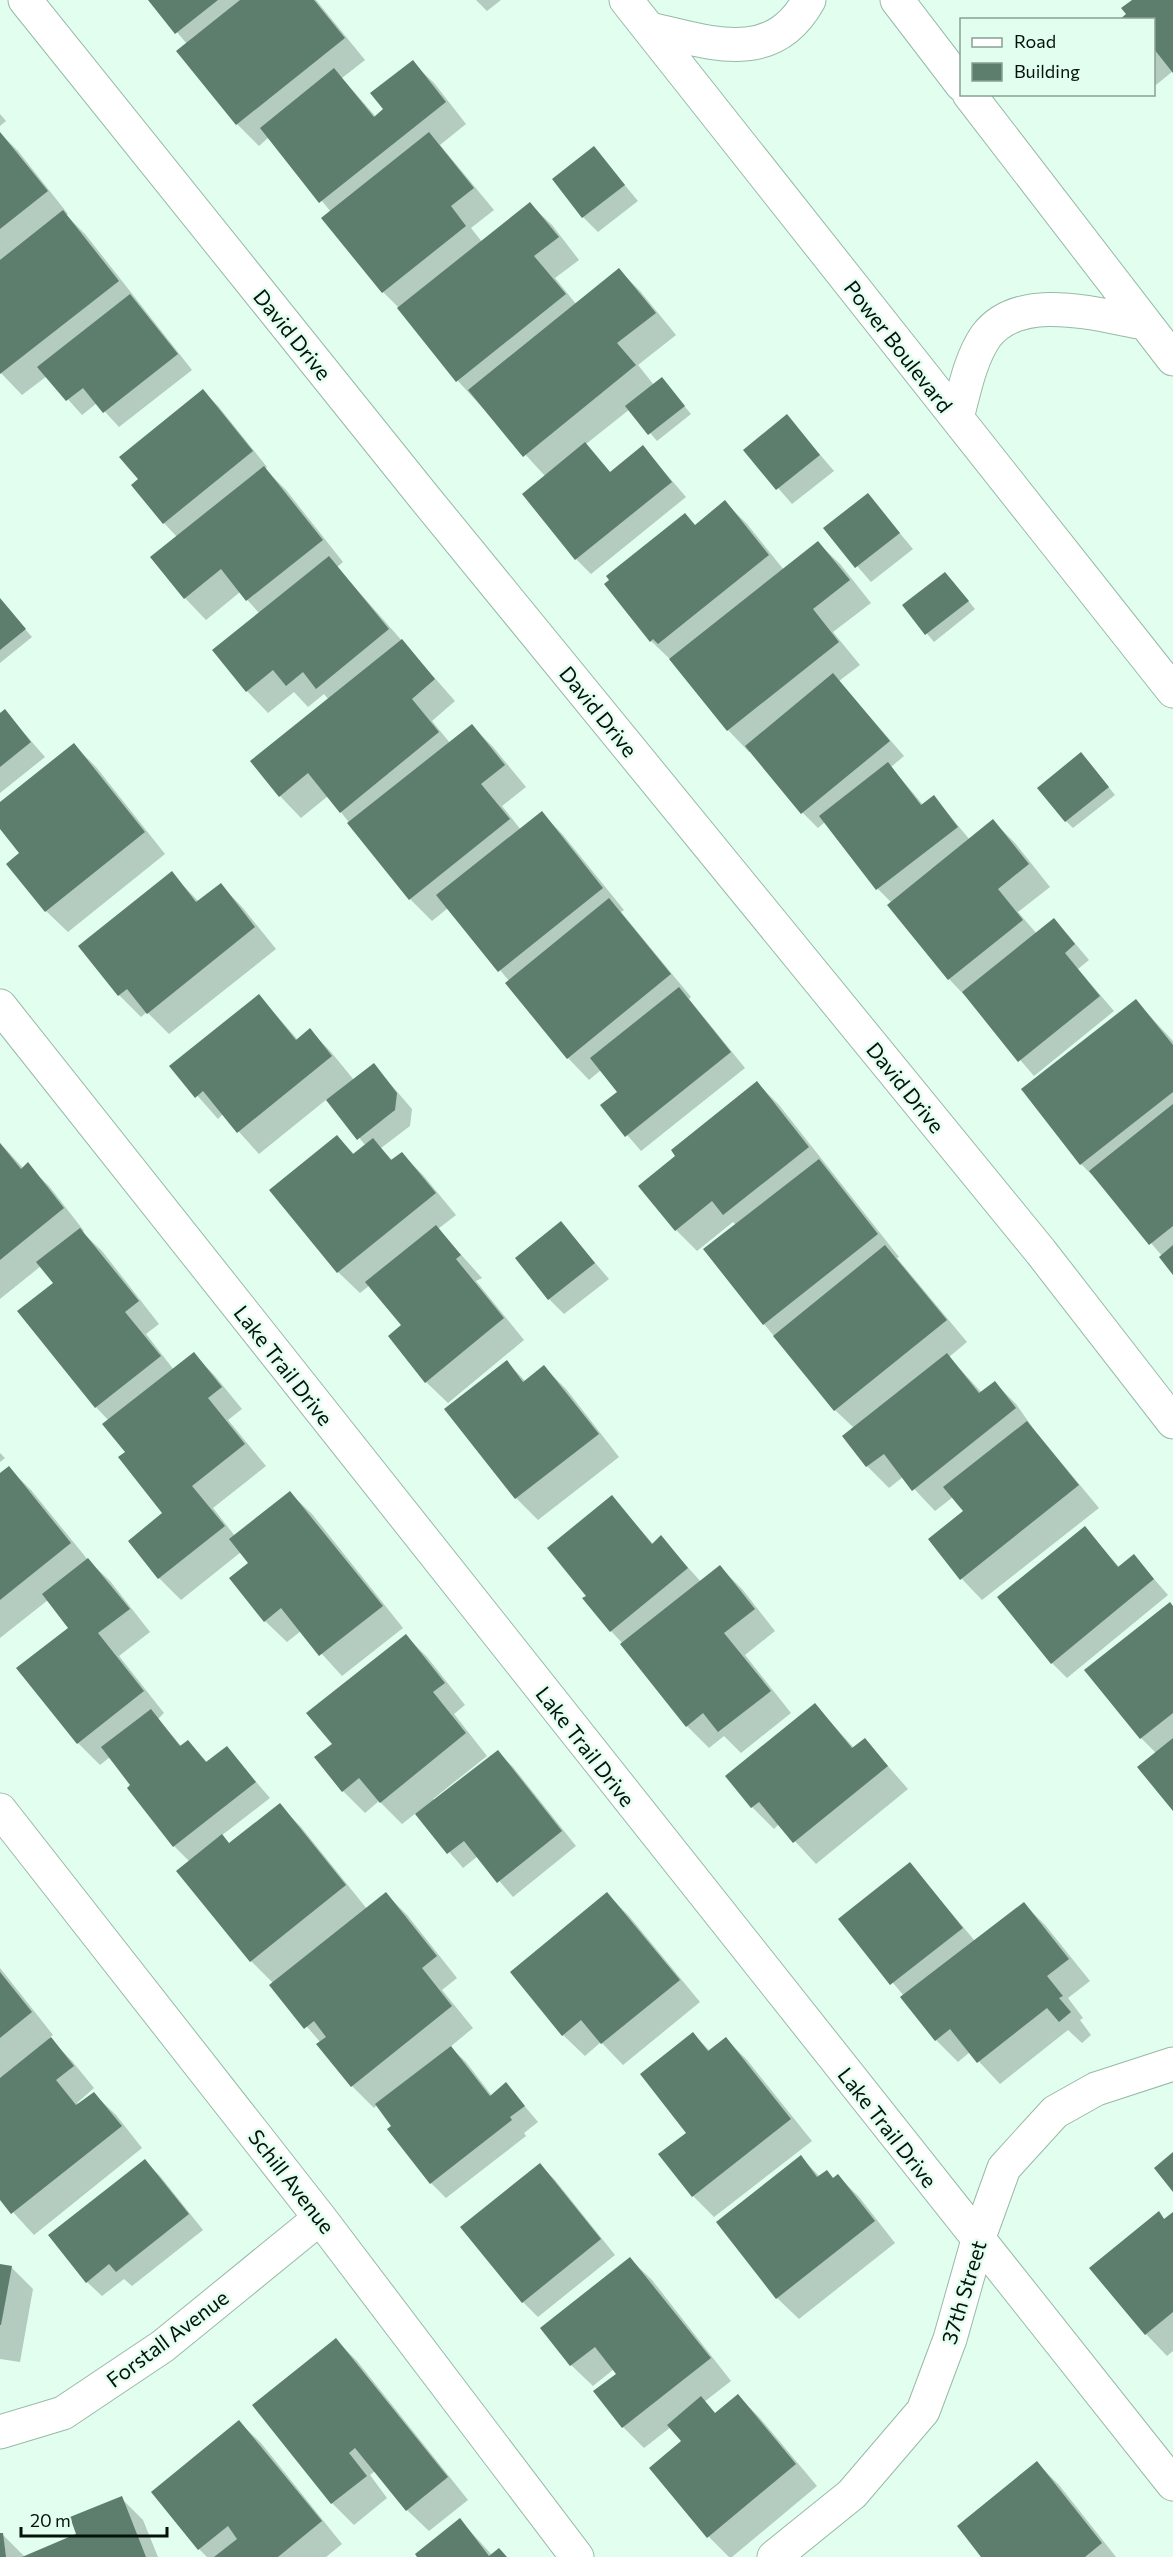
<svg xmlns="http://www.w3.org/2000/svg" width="1173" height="2557" viewBox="0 0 1173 2557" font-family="Commissioner,sans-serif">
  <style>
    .shadow { fill: #0003 }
    .building { fill: #5d7e6d }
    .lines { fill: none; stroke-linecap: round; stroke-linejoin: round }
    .street-casing { stroke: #98baa8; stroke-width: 35 }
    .secondary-casing { stroke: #98baa8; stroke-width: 35 }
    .street { stroke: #fff; stroke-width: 33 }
    .secondary { stroke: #fff; stroke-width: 33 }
    .labels { text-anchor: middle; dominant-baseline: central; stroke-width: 5; stroke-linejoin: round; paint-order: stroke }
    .street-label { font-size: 21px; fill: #05120c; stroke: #e1feef }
  </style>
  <rect width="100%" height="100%" fill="#e1feef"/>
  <path class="shadow" d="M 150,0 L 316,0 L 365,60 L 342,78 L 376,117 L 385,109 L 412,62 L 434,83 L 466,124 L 440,145 L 494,210 L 471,228 L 482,242 L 530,204 L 552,225 L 579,260 L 555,278 L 576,304 L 619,270 L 640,291 L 676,335 L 638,365 L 654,385 L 662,379 L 691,414 L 657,441 L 630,409 L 586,444 L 611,473 L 643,447 L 686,497 L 591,574 L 576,559 L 545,476 L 458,381 L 401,310 L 383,292 L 331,212 L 269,137 L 259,146 L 237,124 L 187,44 Z
    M 476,0 L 501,0 L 487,11 Z
    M 1134,0 L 1173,0 L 1173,71 L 1156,85 L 1154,82 L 1154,20 L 1128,15 Z
    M 0,114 L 6,121 L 0,126 Z
    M 0,133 L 18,151 L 68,214 L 66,215 L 85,234 L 192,370 L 119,427 L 97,403 L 82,415 L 47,376 L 22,395 L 0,372 Z
    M 594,148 L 638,201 L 598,232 L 583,217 Z
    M 203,391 L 218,406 L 267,467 L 265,469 L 286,490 L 343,562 L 337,567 L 455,701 L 432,721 L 450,743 L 472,726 L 493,747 L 526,787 L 502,806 L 521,830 L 542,813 L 563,835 L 624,910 L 621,912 L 691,997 L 689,999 L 745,1068 L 641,1151 L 602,1106 L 619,1092 L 601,1070 L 589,1080 L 568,1058 L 510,982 L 448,908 L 432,921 L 410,899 L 328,796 L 301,818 L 280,796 L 329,700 L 324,694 L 308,707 L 294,692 L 268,713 L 247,691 L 260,614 L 240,592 L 206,620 L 185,598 L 177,537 L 164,523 L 140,480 Z
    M 787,416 L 834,471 L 792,504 L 745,450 Z
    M 868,495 L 913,549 L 871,582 L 825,529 Z
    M 725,502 L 747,524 L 784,570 L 818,543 L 840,564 L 871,603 L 833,632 L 860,665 L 839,681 L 904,756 L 891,767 L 924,806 L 934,797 L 970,840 L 993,821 L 1015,843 L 1050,887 L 1018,912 L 1037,934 L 1053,920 L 1068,935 L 1089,960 L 1078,969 L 1114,1011 L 1034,1076 L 969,1000 L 949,979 L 889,905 L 892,903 L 878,889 L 825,822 L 818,828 L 803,813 L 751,751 L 749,752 L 728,730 L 673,662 L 651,641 L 696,526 Z
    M 952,581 L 975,609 L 934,642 L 904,606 Z
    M 0,600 L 32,637 L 0,663 Z
    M 5,711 L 45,757 L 0,793 L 0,715 Z
    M 74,745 L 96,767 L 165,854 L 68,932 L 46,911 L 22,854 L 0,826 L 0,804 Z
    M 1088,761 L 1115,795 L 1073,828 L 1066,821 Z
    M 171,873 L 199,902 L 221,885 L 242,907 L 276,949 L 169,1034 L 147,1012 L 141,1017 L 119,995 L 80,946 Z
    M 259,996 L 298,1040 L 310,1030 L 331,1052 L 354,1080 L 374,1065 L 412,1109 L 410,1126 L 381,1148 L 393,1161 L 402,1154 L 423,1175 L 456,1215 L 438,1229 L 482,1278 L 476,1281 L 524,1340 L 448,1403 L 426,1382 L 403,1326 L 370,1285 L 360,1293 L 338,1272 L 337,1137 L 355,1155 L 366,1146 L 327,1099 L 259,1154 L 223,1114 L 218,1119 L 171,1066 Z
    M 1136,1001 L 1173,1041 L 1173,1272 L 1162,1256 L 1103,1186 L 1081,1164 Z
    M 757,1083 L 779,1105 L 899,1257 L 897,1258 L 967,1342 L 949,1357 L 982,1393 L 995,1383 L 1016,1404 L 1035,1431 L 1099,1508 L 982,1600 L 961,1578 L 965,1511 L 953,1497 L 935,1511 L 903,1477 L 889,1488 L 867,1466 L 844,1437 L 854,1428 L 835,1410 L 764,1324 L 736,1225 L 733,1222 L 697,1251 L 676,1230 L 677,1156 Z
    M 0,1143 L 23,1168 L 27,1165 L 49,1186 L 84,1231 L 82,1232 L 102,1251 L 159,1324 L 146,1334 L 174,1370 L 194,1354 L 215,1376 L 242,1409 L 228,1420 L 266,1466 L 213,1508 L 235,1536 L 290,1493 L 312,1514 L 403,1628 L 342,1676 L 301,1631 L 287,1642 L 265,1621 L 250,1563 L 241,1552 L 181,1600 L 159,1578 L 130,1541 L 164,1513 L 109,1421 L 96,1407 L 55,1283 L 41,1266 L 0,1299 Z
    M 561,1223 L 609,1279 L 564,1314 L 549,1299 Z
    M 507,1362 L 526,1382 L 544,1367 L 566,1389 L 619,1457 L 538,1520 L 516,1498 L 446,1409 Z
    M 0,1453 L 5,1458 L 0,1462 Z
    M 9,1468 L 31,1490 L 88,1560 L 110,1581 L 150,1632 L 119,1656 L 164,1713 L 158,1719 L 182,1747 L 188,1742 L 208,1763 L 227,1748 L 270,1798 L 221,1836 L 230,1845 L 279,1805 L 301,1827 L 367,1909 L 386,1894 L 407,1915 L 457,1978 L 442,1990 L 473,2028 L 450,2047 L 466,2062 L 492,2096 L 506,2084 L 538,2122 L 524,2133 L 526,2136 L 446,2198 L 431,2183 L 377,2105 L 374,2108 L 352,2086 L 319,2045 L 321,2043 L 271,1985 L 273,1983 L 251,1961 L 190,1862 L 174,1846 L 110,1757 L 100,1765 L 78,1743 L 18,1669 L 70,1628 L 48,1600 L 0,1638 L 0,1475 Z
    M 612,1497 L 653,1544 L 661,1537 L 701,1582 L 720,1567 L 742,1589 L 775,1631 L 745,1655 L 791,1713 L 741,1753 L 724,1736 L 709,1748 L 687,1726 L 623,1644 L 611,1631 L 588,1596 Z
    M 1085,1528 L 1120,1568 L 1134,1556 L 1168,1595 L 1067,1678 L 1052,1663 Z
    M 1173,1607 L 1173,1809 L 1156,1753 L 1141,1738 L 1086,1670 Z
    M 406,1636 L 427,1657 L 465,1705 L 454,1714 L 487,1756 L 433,1799 L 435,1801 L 498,1752 L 513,1767 L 576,1846 L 513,1897 L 478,1856 L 463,1868 L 416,1813 L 402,1824 L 379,1801 L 365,1813 L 343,1791 L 317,1757 L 334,1744 Z
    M 815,1705 L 854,1748 L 865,1740 L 908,1789 L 816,1864 L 779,1824 L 774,1829 L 752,1807 L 727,1776 Z
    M 910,1864 L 975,1941 L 1024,1904 L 1045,1925 L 1090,1981 L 1068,1998 L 1083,2018 L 1080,2020 L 1091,2035 L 1082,2043 L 1068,2030 L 1000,2084 L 970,2052 L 958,2062 L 936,2040 L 904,1996 L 840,1920 Z
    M 607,1894 L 629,1916 L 700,2002 L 623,2065 L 601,2042 L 585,2056 L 563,2035 Z
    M 0,1968 L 53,2035 L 49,2038 L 72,2061 L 94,2088 L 77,2103 L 79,2105 L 94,2094 L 116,2115 L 142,2148 L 34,2235 L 0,2198 Z
    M 693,2034 L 710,2051 L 726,2039 L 747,2060 L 812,2141 L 714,2217 L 693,2196 L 688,2133 Z
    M 801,2157 L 820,2177 L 834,2179 L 838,2176 L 859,2197 L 895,2243 L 799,2319 L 777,2298 Z
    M 145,2161 L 160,2176 L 203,2230 L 132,2286 L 124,2279 L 102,2296 L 87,2282 Z
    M 540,2165 L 555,2180 L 615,2255 L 538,2317 L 523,2302 Z
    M 1159,2213 L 1165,2220 L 1173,2214 L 1173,2351 L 1167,2356 L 1146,2334 Z
    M 630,2259 L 652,2280 L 731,2381 L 704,2402 L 716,2414 L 738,2396 L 759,2417 L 817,2486 L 732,2557 L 729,2557 L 709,2537 L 683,2441 L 671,2427 L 644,2448 L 623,2427 L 618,2374 L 614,2369 L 593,2386 L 571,2365 Z
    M 0,2266 L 11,2267 L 33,2289 L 20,2362 L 0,2359 Z
    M 336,2340 L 357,2361 L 468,2500 L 429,2531 L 407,2510 L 375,2471 L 370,2475 L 387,2498 L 354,2525 L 332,2503 Z
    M 239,2422 L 261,2443 L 342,2544 L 326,2557 L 207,2557 L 199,2549 Z
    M 1037,2463 L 1059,2485 L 1116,2557 L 983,2557 Z
    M 121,2498 L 143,2520 L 158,2557 L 26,2557 L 78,2535 Z
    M 460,2520 L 492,2555 L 506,2557 L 419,2557 Z
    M 0,2535 L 3,2535 L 25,2557 L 0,2557 Z"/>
  <path class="building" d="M 148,0 L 218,0 L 175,34 Z
    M 240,0 L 314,0 L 345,38 L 236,125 L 176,51 Z
    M 1132,0 L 1173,0 L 1173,73 L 1154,49 L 1154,20 L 1119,20 L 1126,14 L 1121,8 Z
    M 413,60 L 446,102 L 319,203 L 260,128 L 334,68 L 374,117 L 383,109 L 370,93 Z
    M 0,132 L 48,191 L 0,229 Z
    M 429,132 L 474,188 L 451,206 L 466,226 L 382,293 L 321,218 Z
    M 594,146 L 625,185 L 582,218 L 552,179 Z
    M 530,202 L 559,237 L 534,256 L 566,294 L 456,382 L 397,308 Z
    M 63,210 L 119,281 L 0,374 L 0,260 Z
    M 619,268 L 656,313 L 617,343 L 636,365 L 523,457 L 468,390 Z
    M 130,294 L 178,354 L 103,413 L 83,388 L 66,401 L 37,367 Z
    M 662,377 L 685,406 L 648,435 L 625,406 Z
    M 203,389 L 253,451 L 163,524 L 131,485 L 138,479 L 119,457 Z
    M 787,414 L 820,455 L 776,490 L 743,450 Z
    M 585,442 L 610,472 L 643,445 L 672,482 L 575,560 L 522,494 Z
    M 264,466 L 323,540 L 246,601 L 221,569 L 184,599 L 150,557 Z
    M 868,493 L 900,533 L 855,568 L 823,528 Z
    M 725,500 L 769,555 L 658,644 L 653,639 L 650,642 L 604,584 L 609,580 L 606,576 L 685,513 L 695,525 Z
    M 818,541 L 850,580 L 813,609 L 839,642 L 727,731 L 669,659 Z
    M 329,556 L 389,629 L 316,689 L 303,672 L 286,686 L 273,670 L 246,692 L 212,650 Z
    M 945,572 L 969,601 L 925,635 L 902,605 Z
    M 0,598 L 26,629 L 0,650 Z
    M 402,639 L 435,679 L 412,699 L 439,732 L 340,813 L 308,773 L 279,797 L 250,761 Z
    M 833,673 L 890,741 L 801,814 L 745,746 Z
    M 5,709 L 31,742 L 0,767 L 0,713 Z
    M 472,724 L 505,765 L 481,784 L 510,819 L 409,900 L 347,823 Z
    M 74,743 L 145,832 L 45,912 L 6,864 L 19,853 L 0,829 L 0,802 Z
    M 1081,752 L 1109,787 L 1065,822 L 1037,788 Z
    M 888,762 L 921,805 L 934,795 L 958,827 L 876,890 L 819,816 Z
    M 542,811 L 603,888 L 498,972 L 436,895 Z
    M 993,819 L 1029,864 L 998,889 L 1023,920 L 948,980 L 887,905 Z
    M 172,871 L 196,902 L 221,883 L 255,927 L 147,1014 L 127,989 L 118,996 L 78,946 Z
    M 609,898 L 671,974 L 567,1059 L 505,983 Z
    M 1054,918 L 1075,944 L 1065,953 L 1100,996 L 1018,1062 L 962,992 Z
    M 679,987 L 731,1052 L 625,1137 L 600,1105 L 617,1092 L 590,1058 Z
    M 259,994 L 296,1040 L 310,1028 L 332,1056 L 237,1133 L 203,1091 L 195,1098 L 169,1066 Z
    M 1136,999 L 1173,1045 L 1173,1092 L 1080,1165 L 1021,1089 Z
    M 374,1063 L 397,1093 L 395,1110 L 357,1140 L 326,1100 Z
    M 757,1081 L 809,1147 L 723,1215 L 712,1201 L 675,1231 L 638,1186 L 675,1156 L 671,1150 Z
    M 1173,1104 L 1173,1226 L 1149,1245 L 1089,1171 Z
    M 337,1135 L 353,1154 L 373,1138 L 391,1160 L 402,1152 L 436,1193 L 337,1273 L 269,1190 Z
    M 0,1143 L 21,1169 L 28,1162 L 64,1208 L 0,1260 Z
    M 819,1159 L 878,1234 L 763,1325 L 703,1249 Z
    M 561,1221 L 595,1263 L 548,1300 L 515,1258 Z
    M 436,1225 L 461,1255 L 456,1259 L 504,1318 L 425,1383 L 388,1336 L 401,1325 L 365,1282 Z
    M 80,1228 L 139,1301 L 125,1312 L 161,1356 L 95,1408 L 17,1311 L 53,1283 L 36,1262 Z
    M 885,1245 L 947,1320 L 834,1411 L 773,1336 Z
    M 1173,1245 L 1173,1275 L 1159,1257 Z
    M 194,1352 L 222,1387 L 208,1398 L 245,1444 L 192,1486 L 225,1526 L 158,1579 L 128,1541 L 162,1513 L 118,1457 L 125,1452 L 102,1424 Z
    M 947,1353 L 979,1393 L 995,1381 L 1016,1408 L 912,1491 L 884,1454 L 866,1467 L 842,1436 Z
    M 507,1360 L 523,1382 L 544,1365 L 599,1434 L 515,1499 L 444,1409 Z
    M 1027,1421 L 1079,1485 L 960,1580 L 928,1539 L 963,1511 L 943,1487 Z
    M 9,1466 L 71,1543 L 0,1600 L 0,1473 Z
    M 290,1491 L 383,1606 L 319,1656 L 281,1608 L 264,1622 L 229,1578 L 248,1563 L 229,1539 Z
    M 612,1495 L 652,1544 L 661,1535 L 688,1568 L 610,1632 L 582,1598 L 586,1596 L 547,1548 Z
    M 1085,1526 L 1118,1567 L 1134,1554 L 1154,1579 L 1051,1664 L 997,1597 Z
    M 88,1558 L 130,1609 L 98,1633 L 144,1691 L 77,1744 L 16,1668 L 68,1628 L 42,1594 Z
    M 720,1565 L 755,1609 L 724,1633 L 771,1691 L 718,1732 L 703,1713 L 686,1727 L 620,1644 Z
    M 1170,1602 L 1173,1606 L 1173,1713 L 1140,1739 L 1084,1670 Z
    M 406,1634 L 445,1683 L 433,1692 L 466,1733 L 380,1803 L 359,1778 L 342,1792 L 314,1757 L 332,1744 L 306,1713 Z
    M 815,1703 L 852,1748 L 865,1738 L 888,1766 L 793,1843 L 759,1802 L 751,1808 L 725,1776 Z
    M 151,1709 L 180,1746 L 188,1740 L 206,1762 L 227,1746 L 256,1782 L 173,1847 L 127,1788 L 130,1785 L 101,1747 Z
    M 1173,1738 L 1173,1811 L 1137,1767 Z
    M 498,1750 L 562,1831 L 497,1883 L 464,1841 L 447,1854 L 415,1814 Z
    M 280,1803 L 346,1885 L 250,1962 L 176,1871 L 222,1834 L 229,1843 Z
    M 910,1862 L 963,1928 L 890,1985 L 838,1919 Z
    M 386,1892 L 437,1956 L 422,1968 L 452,2006 L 351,2087 L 316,2044 L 326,2037 L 314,2021 L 304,2029 L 269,1985 Z
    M 607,1892 L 680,1980 L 601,2044 L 581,2020 L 562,2036 L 510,1972 Z
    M 1024,1902 L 1069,1959 L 1047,1976 L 1063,1996 L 1059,1998 L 1071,2012 L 1059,2022 L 1047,2008 L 977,2063 L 950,2029 L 935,2041 L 900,1997 Z
    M 0,1972 L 32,2012 L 0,2038 Z
    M 693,2032 L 708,2051 L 726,2037 L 791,2119 L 692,2197 L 658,2154 L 686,2133 L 640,2074 Z
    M 51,2037 L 74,2066 L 56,2080 L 76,2105 L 94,2092 L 122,2126 L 11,2214 L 0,2200 L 0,2078 Z
    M 451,2046 L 490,2096 L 506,2082 L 525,2106 L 510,2117 L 512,2120 L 430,2184 L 387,2129 L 391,2126 L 375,2104 Z
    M 1173,2152 L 1173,2192 L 1154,2168 Z
    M 801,2155 L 817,2177 L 827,2170 L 833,2178 L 838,2174 L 875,2221 L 776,2299 L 716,2222 Z
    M 145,2159 L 189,2214 L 116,2272 L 109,2264 L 86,2283 L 48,2235 Z
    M 540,2163 L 601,2239 L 522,2303 L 460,2227 Z
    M 1159,2211 L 1164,2219 L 1173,2212 L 1173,2312 L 1145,2335 L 1089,2268 Z
    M 630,2257 L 711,2358 L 622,2428 L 593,2391 L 616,2374 L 595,2347 L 570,2366 L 540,2328 Z
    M 0,2264 L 12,2266 L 1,2325 L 0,2325 Z
    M 336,2338 L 448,2477 L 406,2511 L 355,2448 L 349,2453 L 367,2476 L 331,2504 L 252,2405 Z
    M 738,2394 L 796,2464 L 707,2538 L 649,2468 L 681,2441 L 667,2425 L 701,2396 L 715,2413 Z
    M 239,2420 L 322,2521 L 278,2557 L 214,2557 L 237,2539 L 228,2526 L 198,2550 L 151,2492 Z
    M 1037,2461 L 1102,2543 L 1085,2557 L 981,2557 L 957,2526 Z
    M 122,2496 L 146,2557 L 22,2557 L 76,2534 L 70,2517 Z
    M 460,2518 L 489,2556 L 499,2548 L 507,2557 L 417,2557 L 415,2554 Z
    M 0,2533 L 3,2533 L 6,2557 L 0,2557 Z"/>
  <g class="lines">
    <g class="street-casing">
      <path id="street" d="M 25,0 L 424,497 L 1041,1252 L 1173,1422
        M 0,1006 L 1173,2484
        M 0,1810 L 320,2218 L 577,2557
        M 0,2432 L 63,2413 L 163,2346 L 320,2218
        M 774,2557 L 852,2494 L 923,2411 L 950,2339 L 978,2240 L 1004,2168 L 1055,2112 L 1096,2089 L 1173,2064"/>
    </g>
    <g class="secondary-casing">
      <path id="secondary" d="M 626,0 L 1173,691
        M 897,0 L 962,85
        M 650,29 C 709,42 772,67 809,0
        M 969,94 L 1173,359
        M 957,418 C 964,392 970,359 986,336 C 1020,291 1098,315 1144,323"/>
    </g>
    <use href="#street" class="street"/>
    <use href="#secondary" class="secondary"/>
  </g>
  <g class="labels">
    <g class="street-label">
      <text transform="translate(293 334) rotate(51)">David Drive</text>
      <text transform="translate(899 346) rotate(52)">Power Boulevard</text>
      <text transform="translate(599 711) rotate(51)">David Drive</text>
      <text transform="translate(906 1087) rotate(51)">David Drive</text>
      <text transform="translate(284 1365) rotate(52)">Lake Trail Drive</text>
      <text transform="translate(586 1746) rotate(52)">Lake Trail Drive</text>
      <text transform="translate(888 2127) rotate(52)">Lake Trail Drive</text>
      <text transform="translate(292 2181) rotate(52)">Schill Avenue</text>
      <text transform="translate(963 2292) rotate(-73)">37th Street</text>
      <text transform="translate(167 2338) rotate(-37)">Forstall Avenue</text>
    </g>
  </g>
  <rect x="960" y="18" width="195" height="78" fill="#e1feef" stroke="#89a094" stroke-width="1.5"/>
  <rect x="972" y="38" width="30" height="9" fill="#ffffff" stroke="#89a094" stroke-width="1.5"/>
  <text x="1014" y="48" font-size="18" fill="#05120c">Road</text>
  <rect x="972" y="63" width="30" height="18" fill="#5d7e6d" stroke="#89a094" stroke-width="1.5"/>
  <text x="1014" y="78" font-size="18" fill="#05120c">Building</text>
  <path d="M21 2527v9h146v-9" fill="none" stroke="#05120c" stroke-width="3"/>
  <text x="30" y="2527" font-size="18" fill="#05120c" stroke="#e1feef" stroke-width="4.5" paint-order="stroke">20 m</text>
</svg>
